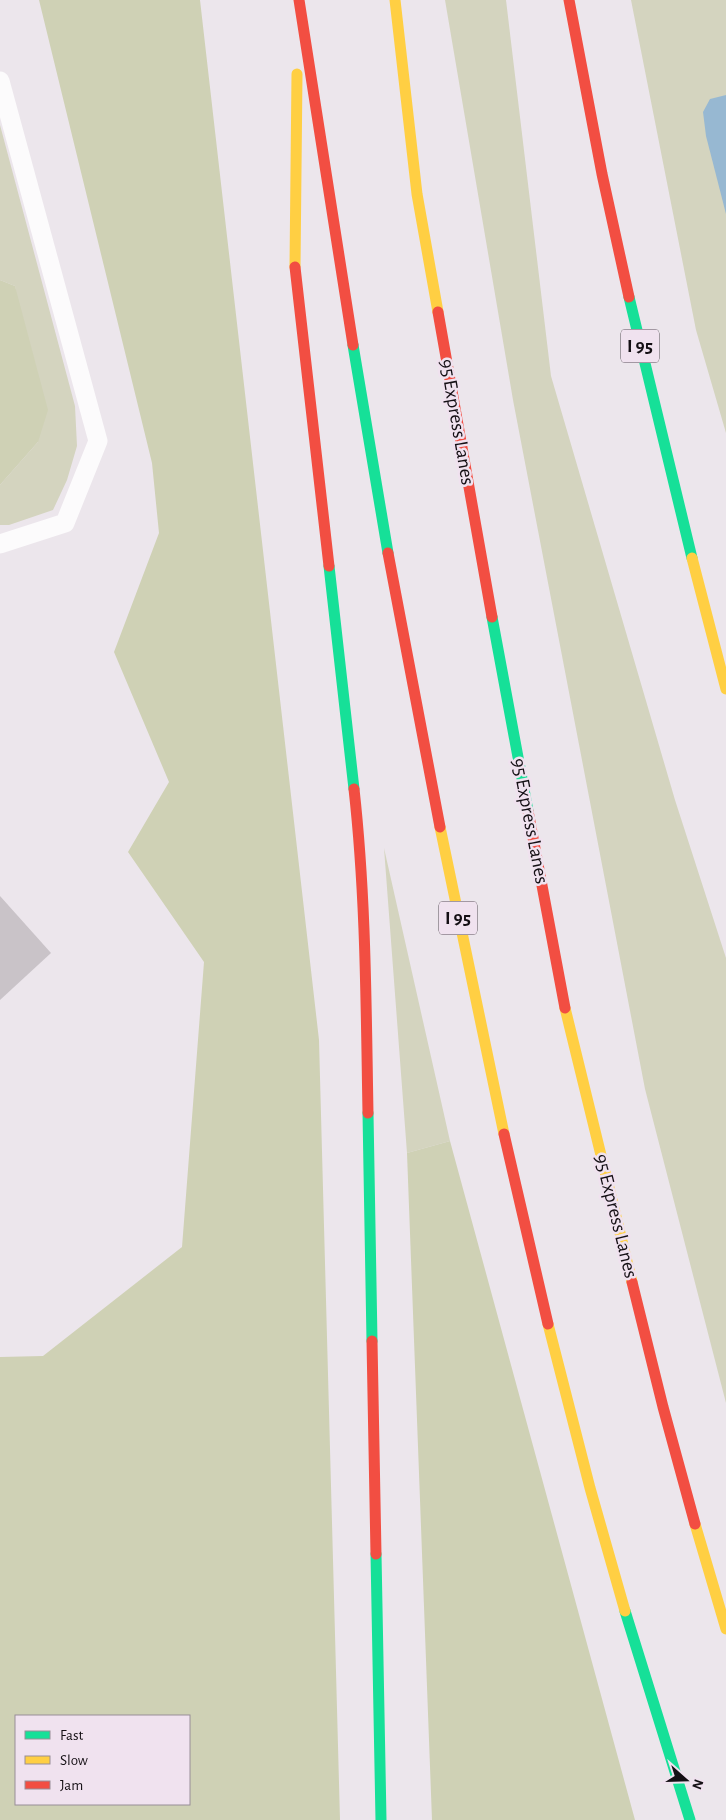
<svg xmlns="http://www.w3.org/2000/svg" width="726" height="1820" viewBox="0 0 726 1820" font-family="'Alegreya Sans',sans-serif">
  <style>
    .green { fill: #d4d4bf }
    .forest { fill: #cfd1b5; fill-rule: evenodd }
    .water { fill: #97b8d2 }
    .building { fill: #c9c3c8 }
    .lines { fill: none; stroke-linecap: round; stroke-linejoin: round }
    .lane { stroke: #fcfbfc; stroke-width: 19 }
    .fast { stroke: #16e098; stroke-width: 11 }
    .slow { stroke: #ffcf43; stroke-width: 11 }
    .jam { stroke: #f24e42; stroke-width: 11 }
    .labels { text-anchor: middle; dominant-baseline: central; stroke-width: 5; stroke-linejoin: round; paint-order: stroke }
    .shield { fill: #f0e2ef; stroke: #564e56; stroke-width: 1 }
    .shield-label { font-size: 19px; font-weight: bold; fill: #140f14 }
    .street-label { font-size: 20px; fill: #140f14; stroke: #f0e2ef }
  </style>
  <rect width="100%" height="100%" fill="#ece6ec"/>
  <path class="green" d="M 445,0 L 506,0 L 551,376 L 675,800 L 726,958 L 726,1403 L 645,1089 L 513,400 Z
    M 631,0 L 726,0 L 726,433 L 696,330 Z
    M 0,125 L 75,406 L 77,446 L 67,480 L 53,510 L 9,525 L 0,525 L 0,485 L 38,442 L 15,286 L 0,280 Z
    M 384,848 L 450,1141 L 407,1153 Z"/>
  <path class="forest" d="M 39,0 L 200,0 L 319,1040 L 340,1820 L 0,1820 L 0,1357 L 43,1356 L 182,1247 L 204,962 L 128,852 L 169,782 L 114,652 L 159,533 L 152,463 ZM 16,1716 L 189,1716 L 189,1804 L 16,1804 Z
    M 0,280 L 15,286 L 48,410 L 38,442 L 0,485 Z
    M 450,1141 L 635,1820 L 432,1820 L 407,1153 Z"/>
  <path class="water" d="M 726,95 L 726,214 L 706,136 L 703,112 L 710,99 Z"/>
  <path class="building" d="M 0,896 L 51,953 L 0,1000 Z"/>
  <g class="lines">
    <path class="lane" d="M 0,81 L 98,441 L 65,523 L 0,544"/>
    <path class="fast" d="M 629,297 L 692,558
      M 353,345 L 388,553
      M 329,566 L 354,789
      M 492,617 L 528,811
      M 368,1113 L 372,1341
      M 376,1554 L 381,1820
      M 625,1611 L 690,1820"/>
    <path class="slow" d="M 395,0 L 417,194 L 438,312
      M 295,267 L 297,74
      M 692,558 L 726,689
      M 440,827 L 504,1134
      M 565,1008 L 632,1282
      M 548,1324 L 590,1488 L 625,1611
      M 695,1524 L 726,1629"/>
    <path class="jam" d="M 299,0 L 353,345
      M 569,0 L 602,174 L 629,297
      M 295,267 L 329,566
      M 438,312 L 492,617
      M 388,553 L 440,827
      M 354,789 C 366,897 366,1005 368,1113
      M 528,811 L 565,1008
      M 504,1134 L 548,1324
      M 632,1282 L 663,1407 L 695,1524
      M 372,1341 L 376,1554"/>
  </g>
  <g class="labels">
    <g class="shield">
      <rect x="621" y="329.5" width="38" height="33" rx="4"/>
      <rect x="439" y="901.5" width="38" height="33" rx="4"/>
    </g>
    <g class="shield-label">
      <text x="640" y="346">I 95</text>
      <text x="458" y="918">I 95</text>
    </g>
    <g class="street-label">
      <text transform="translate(457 422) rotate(80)">95 Express Lanes</text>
      <text transform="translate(530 821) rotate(79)">95 Express Lanes</text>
      <text transform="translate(616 1216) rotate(76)">95 Express Lanes</text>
    </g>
  </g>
  <rect x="15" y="1715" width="175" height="90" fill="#f0e2ef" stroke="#988e97"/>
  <rect x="25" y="1731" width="25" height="8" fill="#16e098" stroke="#988e97"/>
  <text x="60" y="1740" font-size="15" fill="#140f14">Fast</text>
  <rect x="25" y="1756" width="25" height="8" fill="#ffcf43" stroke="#988e97"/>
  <text x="60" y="1765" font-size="15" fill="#140f14">Slow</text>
  <rect x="25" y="1781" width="25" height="8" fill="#f24e42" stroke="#988e97"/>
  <text x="60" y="1790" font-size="15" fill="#140f14">Jam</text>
  <g transform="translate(686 1780) rotate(110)" stroke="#f0e2ef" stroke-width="4" paint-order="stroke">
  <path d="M0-4L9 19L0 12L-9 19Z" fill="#140f14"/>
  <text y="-8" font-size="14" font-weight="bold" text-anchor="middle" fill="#140f14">N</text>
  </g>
</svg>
